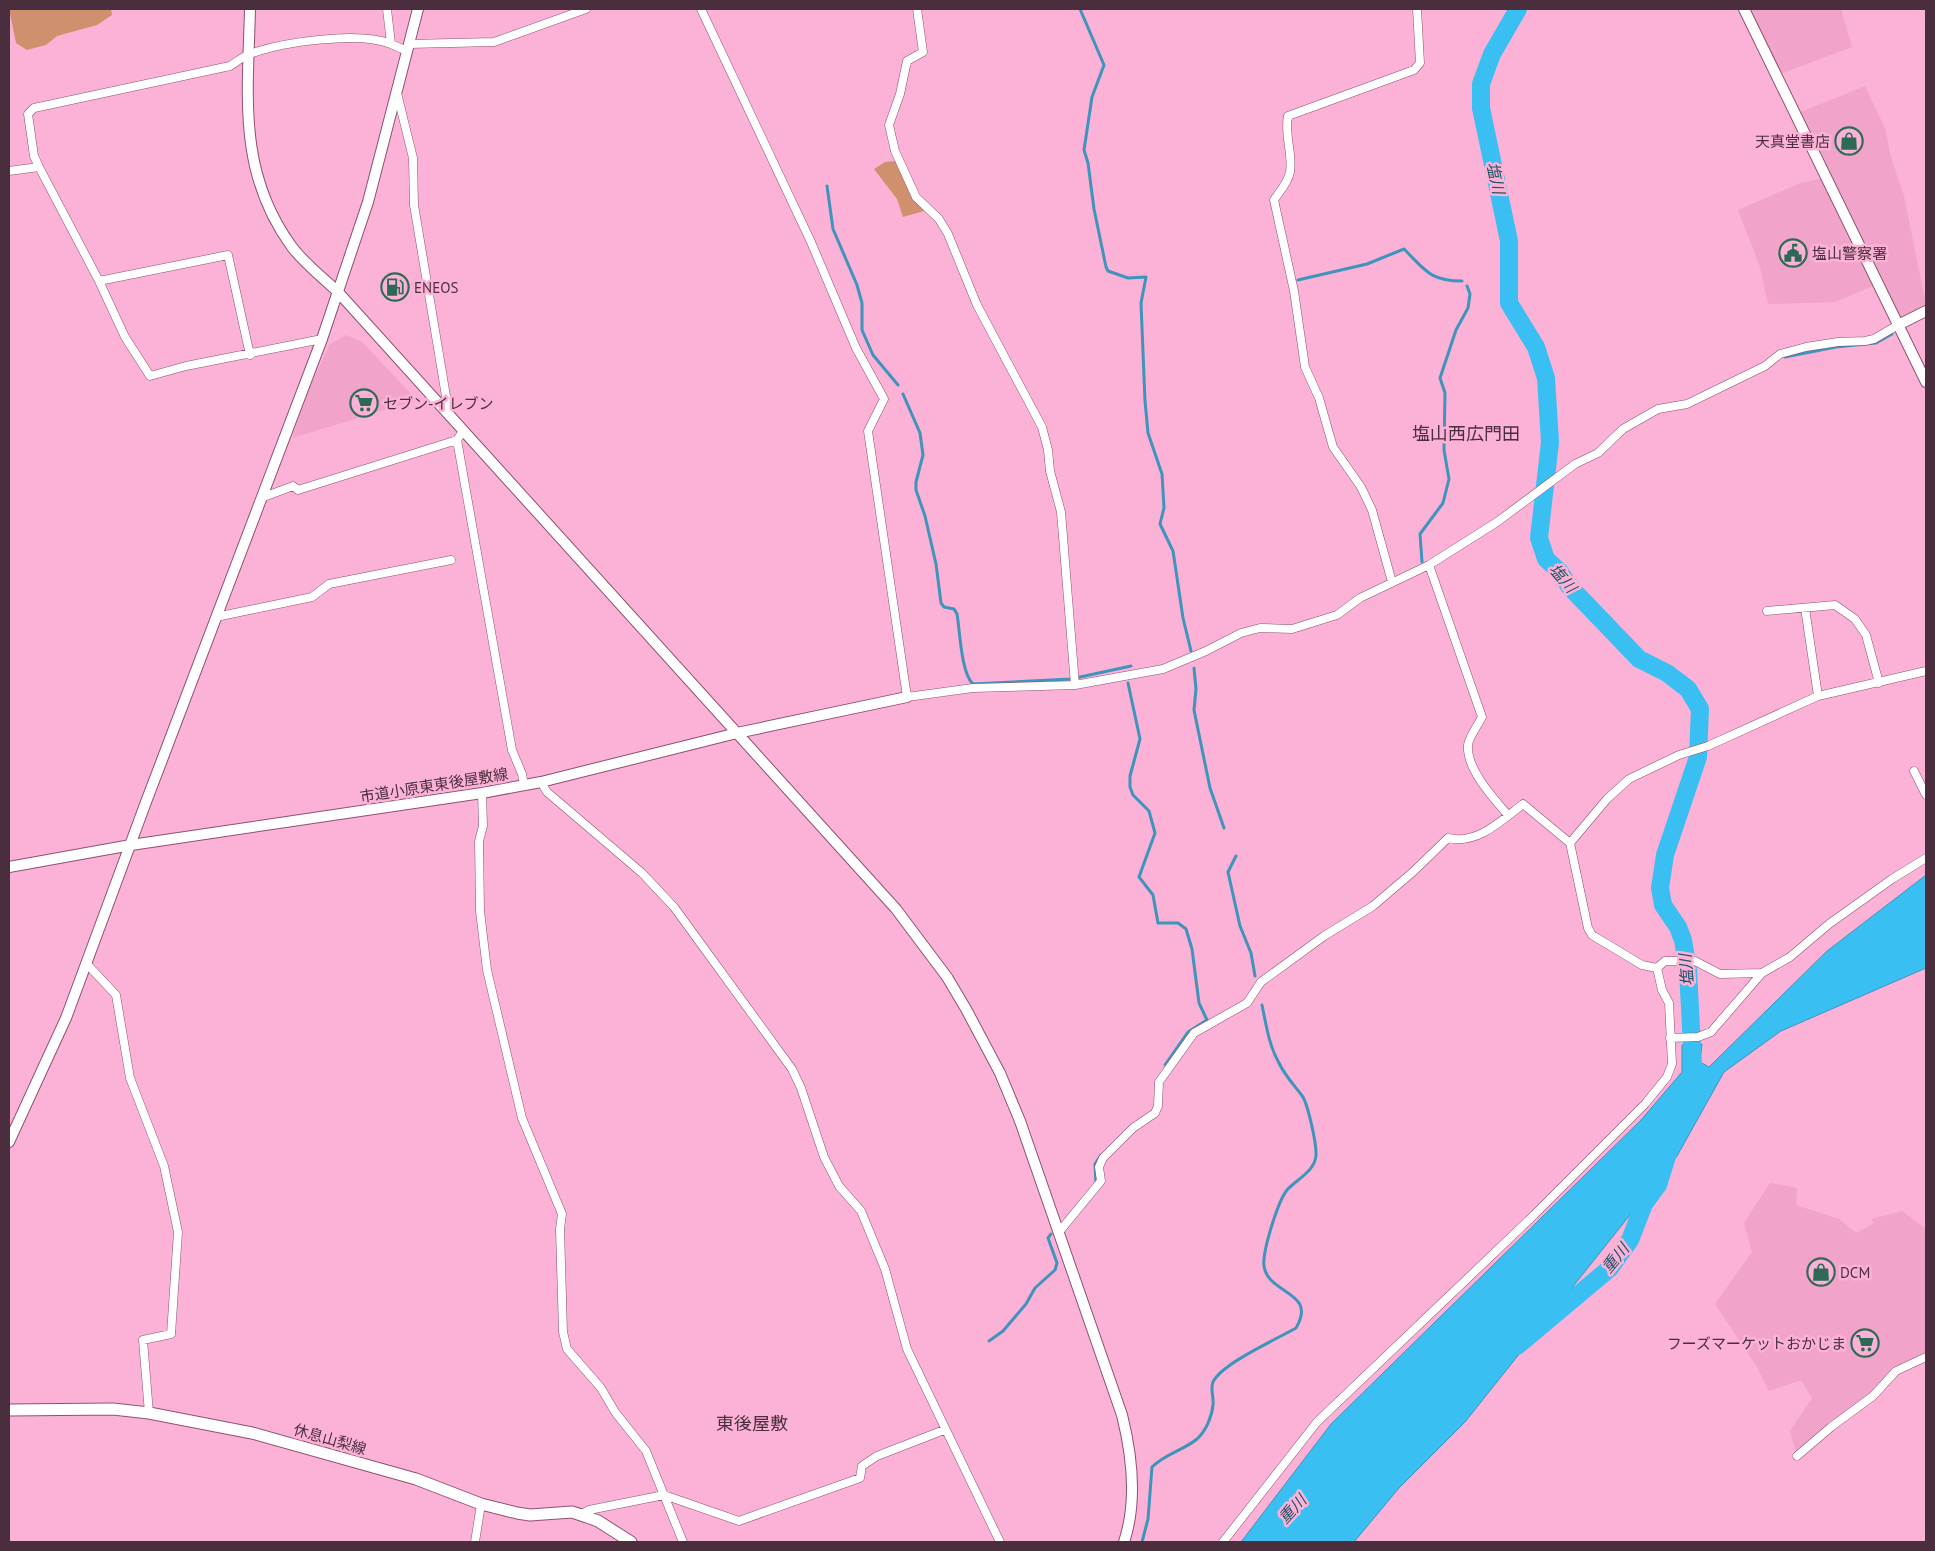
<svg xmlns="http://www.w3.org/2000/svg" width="1935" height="1551" viewBox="0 0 1935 1551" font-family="'PT Sans','Noto Sans JP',sans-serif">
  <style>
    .built { fill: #f1a3c9 }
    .green { fill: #d0906d }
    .water { fill: #3abff2; stroke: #3f94bc }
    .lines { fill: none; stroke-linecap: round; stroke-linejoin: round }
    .stream { stroke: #3f94bc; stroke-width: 3 }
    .river { stroke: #3abff2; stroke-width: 18 }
    .minor-casing { stroke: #905071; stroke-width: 9 }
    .tertiary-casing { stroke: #905071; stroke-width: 12 }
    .secondary-casing { stroke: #905071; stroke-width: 13 }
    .minor { stroke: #fff; stroke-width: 8 }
    .tertiary { stroke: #fff; stroke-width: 10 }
    .secondary { stroke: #fff; stroke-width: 11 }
    .labels { text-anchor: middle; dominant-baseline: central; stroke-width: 5; stroke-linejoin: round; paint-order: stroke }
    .poi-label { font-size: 15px; fill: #4b2e3d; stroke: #fbb2d6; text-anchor: start }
    .street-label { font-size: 15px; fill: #4b2e3d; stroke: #fbb2d6 }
    .water-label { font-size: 16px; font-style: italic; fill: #1e5267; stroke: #fbb2d6 }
    .quarter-label { font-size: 18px; fill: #4b2e3d; stroke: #fbb2d6 }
  </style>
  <rect width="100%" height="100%" fill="#fbb2d6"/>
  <path class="built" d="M 1744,9 L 1841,9 L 1852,47 L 1777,75 Z
    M 1865,86 L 1885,128 L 1891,158 L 1904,196 L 1926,305 L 1926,311 L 1898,325 L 1878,284 L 1835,302 L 1768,304 L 1760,267 L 1738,210 L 1798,184 L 1827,177 L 1796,114 Z
    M 346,335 L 362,342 L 417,400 L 292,438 L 310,387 L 330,344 Z
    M 1770,1183 L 1797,1188 L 1796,1205 L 1839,1219 L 1856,1233 L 1874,1223 L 1871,1219 L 1902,1211 L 1926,1229 L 1926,1357 L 1896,1371 L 1797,1456 L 1790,1431 L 1812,1398 L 1801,1380 L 1769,1391 L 1757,1367 L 1715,1304 L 1752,1252 L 1744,1223 Z"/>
  <path class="green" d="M 9,9 L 111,9 L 112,15 L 97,25 L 57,36 L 46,45 L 27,50 L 16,43 Z
    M 896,161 L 922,204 L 924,211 L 903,217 L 897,199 L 874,169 L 885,162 Z"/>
  <path class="water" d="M 1926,875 L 1926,968 L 1781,1031 L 1724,1072 L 1677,1156 L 1465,1422 L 1399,1488 L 1354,1542 L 1241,1542 L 1331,1424 L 1641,1120 L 1682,1072 L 1682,1045 L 1702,1044 L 1700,1062 L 1709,1067 L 1827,951 Z"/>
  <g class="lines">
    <path class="stream" d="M 1080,9 L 1104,65 L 1092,97 L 1084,150 L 1088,163 L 1094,209 L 1106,267 L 1108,271 L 1128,278 L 1146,277 L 1141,303 L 1145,401 L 1148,433 L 1162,474 L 1164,508 L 1160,524 L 1173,551 L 1183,618 L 1191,651
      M 827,186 L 833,229 L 857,285 L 862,303 L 862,330 L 873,355 L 898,385
      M 1298,280 L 1367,264 L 1404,249 C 1425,270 1430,281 1462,281
      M 1785,357 L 1836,347 L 1876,343 L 1892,334
      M 903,394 L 920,433 L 923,455 L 916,482 L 916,490 L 925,516 L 936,564 L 941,603 L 944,607 L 954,609 L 957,614 C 960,631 961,673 973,684 L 1071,679 L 1131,666
      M 1422,562 L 1420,534 L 1443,503 L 1449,479 L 1444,450 L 1445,393 L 1440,378 L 1456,330 L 1468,308 L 1470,294 L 1467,286
      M 1194,668 L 1196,689 L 1194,710 L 1210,788 L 1224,828
      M 1128,683 L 1140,739 L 1130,776 L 1130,787 L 1133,795 L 1149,811 L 1155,833 L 1139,877 L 1153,895 L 1158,923 L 1178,923 L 1186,929 L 1192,949 L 1199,1003 L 1207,1020 L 1188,1032 L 1165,1065
      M 1236,856 L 1228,872 L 1240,926 L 1251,953 L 1255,976
      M 1096,1184 L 1095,1164 L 1101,1155
      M 989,1341 L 1003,1331 L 1026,1304 L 1035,1288 L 1055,1270 L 1057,1263 L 1048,1238 L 1051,1234
      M 1142,1542 L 1148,1519 L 1152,1467 C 1165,1454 1184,1450 1197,1439 C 1206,1431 1212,1416 1213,1405 C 1214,1397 1210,1389 1213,1382 C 1221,1364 1277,1339 1296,1328 C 1318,1291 1268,1295 1264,1266 C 1262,1252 1278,1201 1287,1190 C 1297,1179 1317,1170 1316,1153 C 1316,1141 1308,1106 1303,1097 C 1295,1086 1285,1076 1279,1063 C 1269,1046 1266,1024 1262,1005"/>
    <path class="river" d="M 1518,9 L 1492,54 L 1481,84 L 1481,108 L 1509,241 L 1509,303 L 1536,347 L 1546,378 L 1550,442 L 1539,538 L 1546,559 L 1560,572 L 1569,586 L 1639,659 L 1667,673 L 1688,689 L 1700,709 L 1698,757 L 1665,855 L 1660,888 L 1663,905 L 1678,927 L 1683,940 L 1688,970 L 1693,1066
      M 1517,1346 L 1610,1268 L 1630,1240 L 1644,1204 L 1658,1185 L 1668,1153"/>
    <g class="minor-casing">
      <path id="minor" d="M 387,9 L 391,44 L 407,51
        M 701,9 L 811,242 L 856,348 L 884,399 L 868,431 L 907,697 L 973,688 L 1075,685 L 1163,669 L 1206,651 L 1241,633 L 1260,628 L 1292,629 L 1337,615 L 1360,598 L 1429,565 L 1497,522 L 1575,464 L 1598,453 L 1623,429 L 1658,409 L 1687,404 L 1765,366 L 1780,354 L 1806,347 L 1838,342 L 1865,341 L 1874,339 L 1898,325
        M 917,9 L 923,52 L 907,61 L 900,94 L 889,125 L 895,151 L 916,197 L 939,219 L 948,234 L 977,305 L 1042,427 L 1048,450 L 1050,471 L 1061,512 L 1075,685
        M 409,44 L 494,42 L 586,9
        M 397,93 L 413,158 L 414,205 L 449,414
        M 9,171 L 39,167
        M 99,281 L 228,255 L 250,355
        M 322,339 L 186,366 L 150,376 L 125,337 L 99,281 L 39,167 L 34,156 L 28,114 L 34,108 L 230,66 C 237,62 243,56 250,54 C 282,42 359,31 391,44
        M 463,431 L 457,440 L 512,750 L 522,774 L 524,785
        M 261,498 L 293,486 L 298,490 L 457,440
        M 1429,565 L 1482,717 C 1478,725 1469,737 1468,745 C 1466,769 1494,799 1508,815
        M 1392,582 L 1372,510 L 1361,487 L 1333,447 L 1319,398 L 1305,367 L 1294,291 L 1274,200 C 1279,192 1288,183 1290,172 C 1293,153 1284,135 1288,116 L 1414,70 L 1420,63 L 1417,9
        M 1805,608 L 1818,696
        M 1767,611 L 1835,605 L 1855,619 L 1866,635 L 1879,683
        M 216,617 L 312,597 L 329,584 L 451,560
        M 1914,771 L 1926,795
        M 541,782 L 547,792 L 642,873 L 674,907 L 792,1069 L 801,1088 L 824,1157 L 839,1186 L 861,1211 L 885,1269 L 907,1349 L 1000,1542
        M 482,793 L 483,826 L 479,841 L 480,911 L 487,970 L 522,1118 L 562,1214 L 560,1229 L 563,1332 L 567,1349 L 601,1388 L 615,1412 L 646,1451 L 683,1542
        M 1570,843 L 1607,799 L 1629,779 L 1679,755 L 1708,746 L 1818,696 L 1926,671
        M 86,963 L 116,995 L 130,1078 L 164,1166 L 178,1232 L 171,1334 L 143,1340 L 149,1413
        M 1670,1038 L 1698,1037 L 1711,1032 L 1762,973
        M 1059,1232 L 1101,1181 L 1099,1167 L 1103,1158 L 1133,1128 L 1155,1113 L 1158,1106 L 1159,1082 L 1194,1033 L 1247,1003 L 1261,982 L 1324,936 L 1373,906 L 1414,871 L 1448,838 C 1477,845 1501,821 1523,804 L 1570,843 L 1588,928 L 1592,935 L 1642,965 L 1657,968 L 1665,961 L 1695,961 L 1720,974 L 1762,973 L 1790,957 L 1829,924 L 1892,879 L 1926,858
        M 1797,1456 L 1831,1427 L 1873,1396 L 1896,1371 L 1926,1357
        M 580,1515 L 589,1510 L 664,1495 L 739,1521 L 860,1478 L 862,1466 L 877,1456 L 944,1430
        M 475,1542 L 481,1504
        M 1223,1542 L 1317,1422 L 1534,1215 L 1645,1104 L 1667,1077 L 1672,1064 L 1669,1003 L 1662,990 L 1657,968"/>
    </g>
    <g class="tertiary-casing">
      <path id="tertiary" d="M 250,9 C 248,95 237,172 292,247 C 304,263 323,278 338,292 L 896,909 L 947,977 L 966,1009 L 1000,1073 L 1020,1121 L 1122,1415 C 1132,1455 1137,1503 1124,1542
        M 1744,9 L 1926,382
        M 1898,325 L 1926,311
        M 9,867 L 131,845 L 482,793 L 541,782 L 737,733 L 907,697
        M 9,1142 L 66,1018 L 146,802 L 322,339 L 368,202 L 418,9"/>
    </g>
    <g class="secondary-casing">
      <path id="secondary" d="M 9,1410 L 113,1409 L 149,1413 L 252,1433 L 416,1479 L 481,1504 L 517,1513 L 530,1515 L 572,1512 L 587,1517 L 598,1521 L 631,1542"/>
    </g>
    <use href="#minor" class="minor"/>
    <use href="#tertiary" class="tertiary"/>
    <use href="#secondary" class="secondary"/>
  </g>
  <defs>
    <g id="shop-ring" transform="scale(1.4375)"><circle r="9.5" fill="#fbb2d6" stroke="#2d6a56" stroke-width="1.5"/><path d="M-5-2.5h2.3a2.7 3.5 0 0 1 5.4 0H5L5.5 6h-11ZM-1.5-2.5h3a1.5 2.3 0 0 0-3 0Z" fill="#2d6a56"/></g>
    <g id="civic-ring" transform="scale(1.4375)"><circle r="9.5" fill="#fbb2d6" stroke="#2d6a56" stroke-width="1.5"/><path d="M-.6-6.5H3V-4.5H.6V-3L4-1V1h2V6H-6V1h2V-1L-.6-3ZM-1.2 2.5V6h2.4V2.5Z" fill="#2d6a56"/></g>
    <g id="fuel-ring" transform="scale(1.4375)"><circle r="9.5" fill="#fbb2d6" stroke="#2d6a56" stroke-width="1.5"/><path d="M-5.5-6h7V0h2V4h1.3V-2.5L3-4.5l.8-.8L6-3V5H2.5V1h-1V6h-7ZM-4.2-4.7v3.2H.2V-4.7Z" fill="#2d6a56"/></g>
    <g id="supermarket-ring" transform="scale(1.4375)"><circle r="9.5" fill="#fbb2d6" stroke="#2d6a56" stroke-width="1.5"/><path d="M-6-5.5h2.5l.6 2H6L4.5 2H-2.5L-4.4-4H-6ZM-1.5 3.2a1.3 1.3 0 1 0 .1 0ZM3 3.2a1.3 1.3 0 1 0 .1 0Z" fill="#2d6a56"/></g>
  </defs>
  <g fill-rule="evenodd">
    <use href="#shop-ring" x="1849" y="141"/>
    <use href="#civic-ring" x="1793" y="253"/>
    <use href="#fuel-ring" x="395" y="287"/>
    <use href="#supermarket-ring" x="364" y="403"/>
    <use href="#shop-ring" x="1821" y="1272"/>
    <use href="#supermarket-ring" x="1865" y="1343"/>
  </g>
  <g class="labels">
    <g class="poi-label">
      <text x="1830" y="141" text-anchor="end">天真堂書店</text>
      <text x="1812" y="253">塩山警察署</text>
      <text x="414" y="287">ENEOS</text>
      <text x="383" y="403">セブン-イレブン</text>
      <text x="1840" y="1272">DCM</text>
      <text x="1846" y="1343" text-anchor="end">フーズマーケットおかじま</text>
    </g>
    <g class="street-label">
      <text transform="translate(434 785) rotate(-9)">市道小原東東後屋敷線</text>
      <text transform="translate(330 1439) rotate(16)">休息山梨線</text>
    </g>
    <g class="water-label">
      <text transform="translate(1496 178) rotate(78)">塩川</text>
      <text transform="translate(1563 578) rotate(49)">塩川</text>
      <text transform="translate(1686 970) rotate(-95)">塩川</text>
      <text transform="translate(1615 1258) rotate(-51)">重川</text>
      <text transform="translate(1292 1509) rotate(-47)">重川</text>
    </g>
    <g class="quarter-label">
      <text x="1466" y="433">塩山西広門田</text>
      <text x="752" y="1423">東後屋敷</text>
    </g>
  </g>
  <rect width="1935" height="1551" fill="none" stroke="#4b2e3d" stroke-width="20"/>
</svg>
